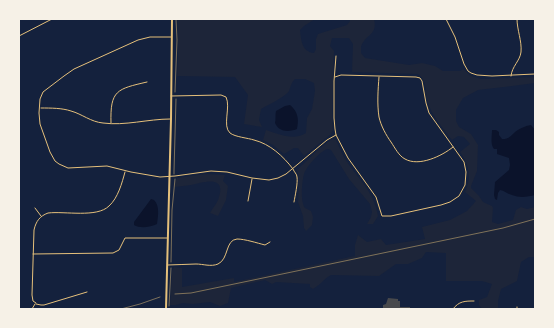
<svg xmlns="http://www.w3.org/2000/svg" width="554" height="328" viewBox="0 0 554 328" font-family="'DejaVu Sans',sans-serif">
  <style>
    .green { fill: #1d2539 }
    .water { fill: #0b132b }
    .building { fill: #48494c }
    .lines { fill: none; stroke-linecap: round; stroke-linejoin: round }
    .path { stroke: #e5c07b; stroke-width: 0.5 }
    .minor { stroke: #e5c07b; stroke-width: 1 }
    .primary { stroke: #e5c07b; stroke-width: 2 }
  </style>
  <rect width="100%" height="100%" fill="#14213d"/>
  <path class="green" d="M 177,19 L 315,19 L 304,26 L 300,30 C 301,40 302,52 314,53 L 316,49 L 316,39 L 318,34 L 347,25 L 350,21 L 350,19 L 374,19 C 378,36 365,34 361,47 C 361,49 361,51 361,53 L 365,58 L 409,65 L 422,63 L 435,66 L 443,71 L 460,71 L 463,69 L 471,76 L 481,79 L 535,77 L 535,83 L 512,86 L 478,90 L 463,98 L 456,110 L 456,121 L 459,127 L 471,134 L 478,145 L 477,171 L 471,186 L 471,188 L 479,196 L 483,202 L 492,206 L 493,208 L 492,222 L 498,224 L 513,220 L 516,210 L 521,207 L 527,209 L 535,207 L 535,257 L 529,257 L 521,262 L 517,281 L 501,289 L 498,301 L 498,309 L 482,309 L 479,305 L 479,300 L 487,297 L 492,284 L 482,281 L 446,281 L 446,253 L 426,252 L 422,258 L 408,264 L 396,264 L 379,276 L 331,275 C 326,278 324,280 321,283 C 318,286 315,287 313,289 L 310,287 L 310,284 L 276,282 L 272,284 L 265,280 L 231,288 L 228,303 L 220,306 L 210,302 L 193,304 L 183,303 L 176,305 L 170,305 L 172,271 L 174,267 L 182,268 L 182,287 L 234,278 L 234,282 L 355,256 L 355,245 L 358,235 L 367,242 L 381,239 L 386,245 L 425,239 L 422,227 L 450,220 L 467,211 L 476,201 L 465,192 C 472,178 469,164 460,152 L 470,144 L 464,137 L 458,136 L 452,140 C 443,128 431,115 427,100 C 425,90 427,80 418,74 L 352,72 L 353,44 L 349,38 L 332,38 L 330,46 L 334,51 L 332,112 L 333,130 L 331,134 L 304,156 L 298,148 L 294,148 L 284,154 L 273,145 L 263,140 L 266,130 C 278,134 294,141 306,133 L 307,118 L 312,109 L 315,91 L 314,83 L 305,79 L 295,79 C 291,83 291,86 289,91 C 285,97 268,105 261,109 L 259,120 L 262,127 L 244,124 L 248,95 L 235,77 L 177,76 L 178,59 Z
    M 332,139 L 336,140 C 340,148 342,155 347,162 C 360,181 374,192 378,216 L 373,224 L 367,224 L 371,217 L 372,212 L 370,204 L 349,179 L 331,150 C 330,150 329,149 328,149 C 321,150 306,167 304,174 C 302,181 300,202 305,208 C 307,209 309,210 311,211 L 313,217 L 312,225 L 306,231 L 304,228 L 303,216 L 298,202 L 299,178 L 297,170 L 320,148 Z
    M 205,174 L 225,175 L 223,181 L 228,186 L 226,200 L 218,216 L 210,213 C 213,208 218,202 219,197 C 226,174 202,183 191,185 C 186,186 180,186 175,187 L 175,181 L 177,178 Z"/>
  <path class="water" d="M 290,105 C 298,112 299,118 297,129 C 293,131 284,132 280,129 C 278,128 276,125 275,123 C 276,119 275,115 276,111 L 285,106 Z
    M 531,125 L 535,130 L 535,195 C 528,197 519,198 512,195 C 507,194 505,191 500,190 L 498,193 L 497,200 L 495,199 L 494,195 L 495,182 L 509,170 L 510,165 L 509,158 L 497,154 L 497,149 L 494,149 C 490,144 492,136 492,130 L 496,130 L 499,132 L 499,135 L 502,139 C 508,139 510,137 514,133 C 518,129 525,126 531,125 Z
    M 151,199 L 154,200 C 160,206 158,216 157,224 C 151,227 140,229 134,225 L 134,222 Z"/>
  <path class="building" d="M 388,298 L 398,299 L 398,301 L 400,301 L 400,307 L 410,307 L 410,309 L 383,309 L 383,305 L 386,304 Z"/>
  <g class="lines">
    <path class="path" d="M 175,92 L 177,40 L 176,19
      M 174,174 L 174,171 L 176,99
      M 171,262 L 172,210 L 175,179
      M 175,294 L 191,293 L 503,228 L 535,219
      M 169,306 L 171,268
      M 121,309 L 140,304 L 160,297"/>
    <path class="minor" d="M 446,19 L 455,37 L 464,64 L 468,71 L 471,73 L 477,75 L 492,76 L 535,74
      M 19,36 L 52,19
      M 171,37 L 150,37 L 138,40 L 74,69 L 64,76 L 43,92 L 40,99 L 39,113 L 40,124 L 50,152 L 55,161 L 59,164 L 68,168 L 107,166 L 131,172 L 160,177 L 175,176 L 211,171 L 227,172 L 252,178 L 269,180 L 278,178 L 286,174 L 327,140 L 336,135
      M 511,76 C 512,66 520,61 521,52 C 522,41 517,30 517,19
      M 335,77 L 341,75 L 416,77 L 420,78 L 422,81 L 426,103 L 429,113 L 464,162 L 466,172 L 465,185 L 459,196 L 450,202 L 441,205 L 391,216 L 382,216 L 376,197 L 348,158 L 336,135 L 335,129 L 334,118 L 334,81 L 336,56
      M 379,77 C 378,90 377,104 379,117 C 381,126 386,135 391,142 C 395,148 399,156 405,159 C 419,167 442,156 453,147
      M 171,96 L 221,95 L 226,97 C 231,107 222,126 230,133 C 235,137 248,138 254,140 C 270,144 283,156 293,169 C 294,172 297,174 297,177 C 298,183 295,196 294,202
      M 41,108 C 51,108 62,108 71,111 C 82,114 91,122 103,123 C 125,126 148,119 170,119
      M 111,123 C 110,90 117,89 147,82
      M 248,201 L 252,179
      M 35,208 L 41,216
      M 33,254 L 113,253 L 119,250 L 125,238 L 167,238
      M 168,265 C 177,265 187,264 196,264 C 203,264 211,267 218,264 C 229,259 225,240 237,239 C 245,239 257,243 265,245 L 270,242
      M 36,303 L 33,301 L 32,295 L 34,230 C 36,221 40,216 48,213 C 65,211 97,218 109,206 C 118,198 122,183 125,172
      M 36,304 L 41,305 L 44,305 L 87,292
      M 517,307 L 517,309
      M 32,309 L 35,304
      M 453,309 C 459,301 465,301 474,301"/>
    <path class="primary" d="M 166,309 L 171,119 L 172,19"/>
  </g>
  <rect width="554" height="328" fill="none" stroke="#f6f1e7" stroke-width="40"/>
</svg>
